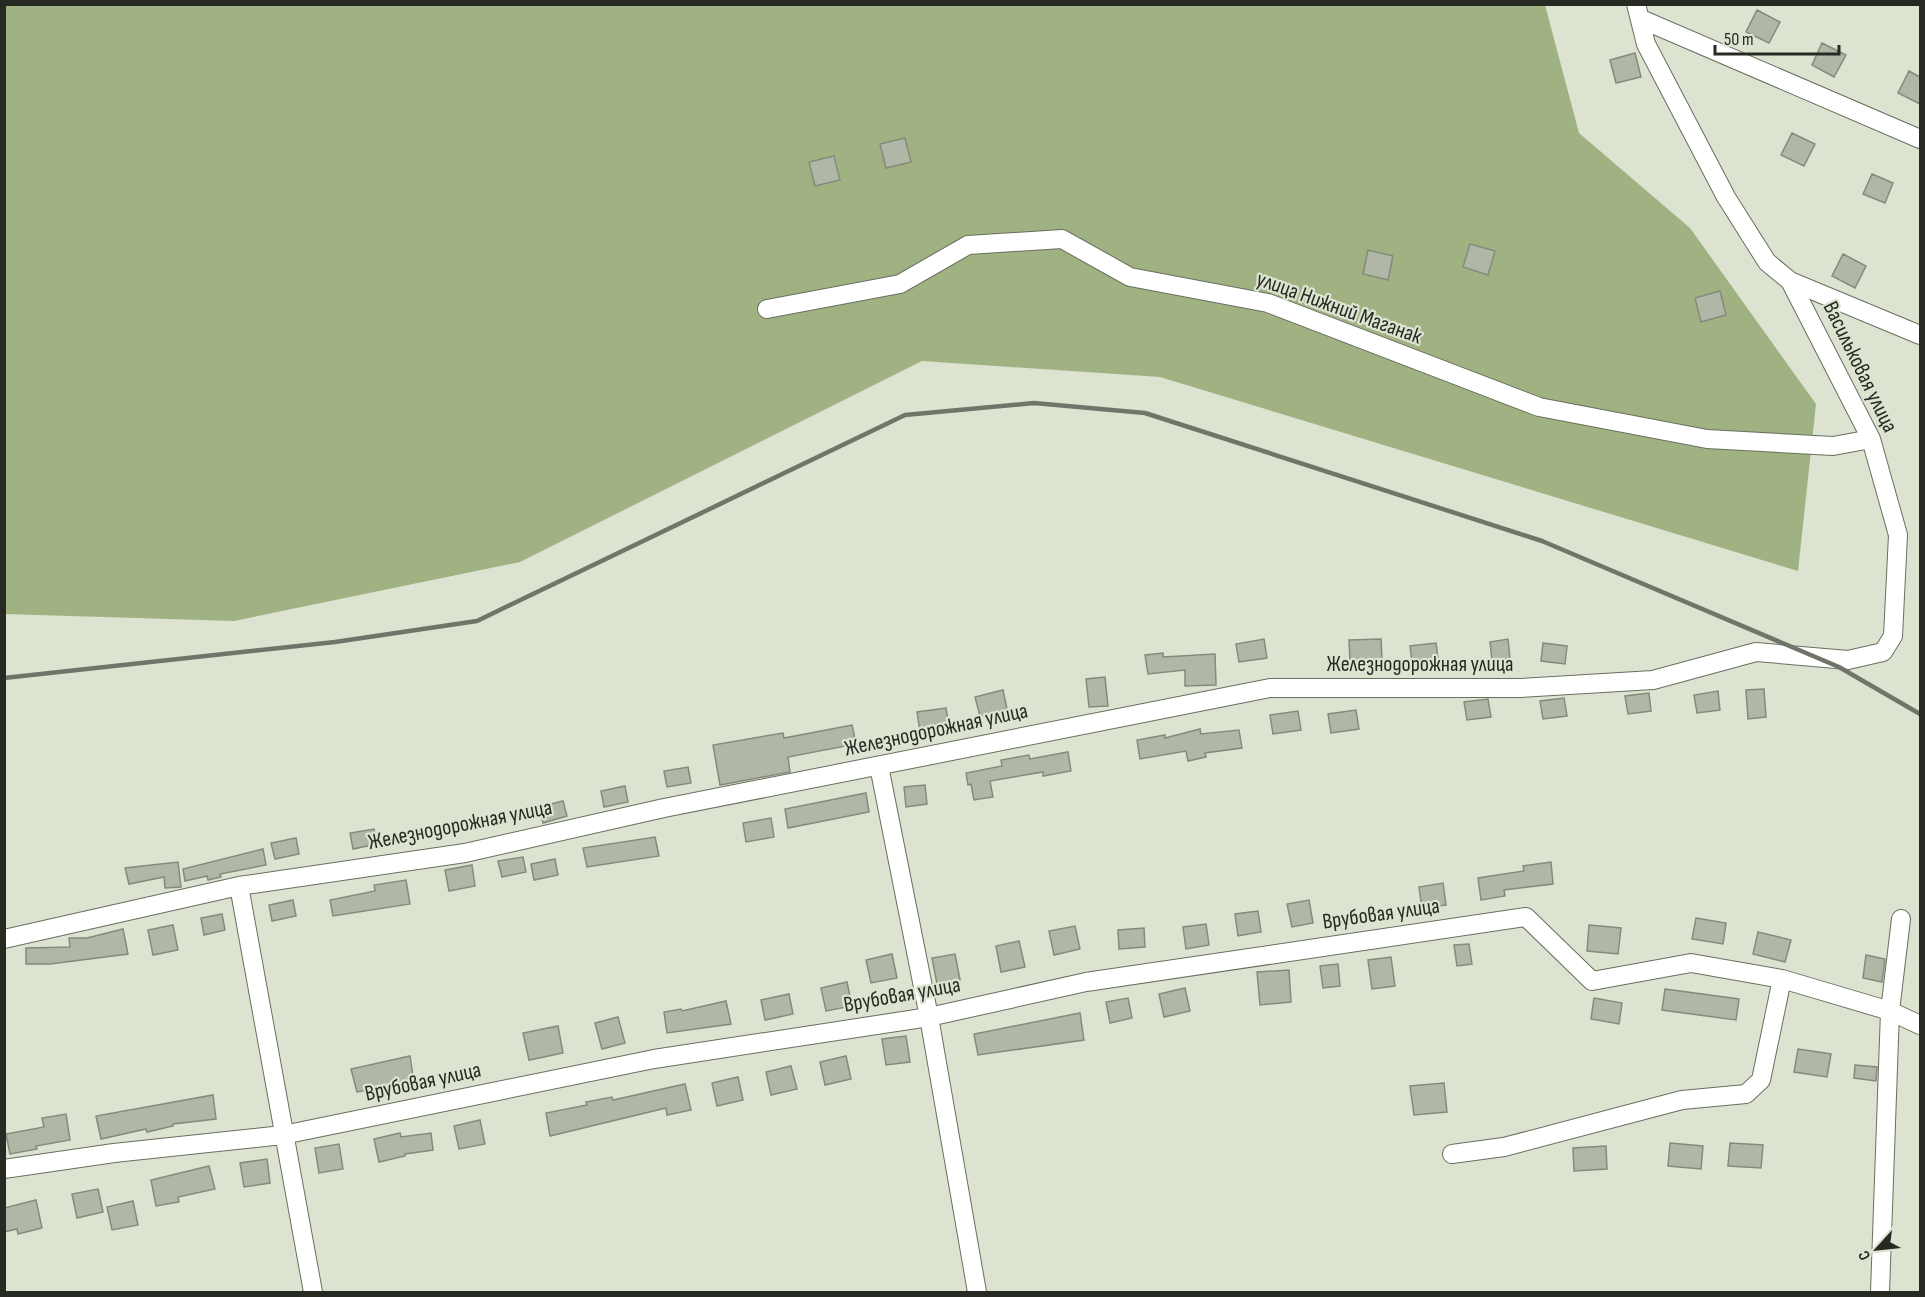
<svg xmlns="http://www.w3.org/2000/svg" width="1925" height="1297" viewBox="0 0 1925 1297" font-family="'Sofia Sans Condensed',sans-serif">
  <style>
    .forest { fill: #a0b282 }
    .building { fill: #b0b7a6; stroke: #848b7b; stroke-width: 1.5 }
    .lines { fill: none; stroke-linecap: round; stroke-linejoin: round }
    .street-casing { stroke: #696f5f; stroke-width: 20 }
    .street { stroke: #fff; stroke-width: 18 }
    .rail { stroke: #707569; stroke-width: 4.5 }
    .labels { text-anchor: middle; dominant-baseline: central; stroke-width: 4.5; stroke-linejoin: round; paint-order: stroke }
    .street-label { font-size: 22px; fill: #272a23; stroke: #dce3d1 }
  </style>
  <rect width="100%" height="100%" fill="#dce3d1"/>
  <path class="forest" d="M 5,5 L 1545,5 L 1579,133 L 1690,228 L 1816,404 L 1798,571 L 1160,377 L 922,361 L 520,562 L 234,621 L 5,614 Z"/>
  <path class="building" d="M 1757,10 L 1780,22 L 1769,43 L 1746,32 Z
    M 1822,43 L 1846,55 L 1834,77 L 1812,65 Z
    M 1635,53 L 1641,77 L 1616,83 L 1610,60 Z
    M 1909,71 L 1920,77 L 1920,104 L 1898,93 Z
    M 1792,133 L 1815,144 L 1804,166 L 1781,155 Z
    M 905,138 L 911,162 L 886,168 L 880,144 Z
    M 834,156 L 840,180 L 815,186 L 809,162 Z
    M 1872,174 L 1893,183 L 1885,203 L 1863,194 Z
    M 1470,244 L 1495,251 L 1488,275 L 1463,267 Z
    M 1368,250 L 1393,256 L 1388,280 L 1363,274 Z
    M 1843,254 L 1866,266 L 1855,288 L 1832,276 Z
    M 1720,291 L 1726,315 L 1701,322 L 1695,298 Z
    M 1264,639 L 1267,658 L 1239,662 L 1236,644 Z
    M 1381,639 L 1382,661 L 1350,662 L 1349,640 Z
    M 1508,639 L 1510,659 L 1492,660 L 1490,642 Z
    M 1436,643 L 1438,658 L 1412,661 L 1410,646 Z
    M 1543,643 L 1567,646 L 1565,664 L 1541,661 Z
    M 1163,653 L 1163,657 L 1215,654 L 1216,685 L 1185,686 L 1185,670 L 1148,674 L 1145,655 Z
    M 1105,677 L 1108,706 L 1089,707 L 1086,679 Z
    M 1764,689 L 1766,717 L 1748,719 L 1746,690 Z
    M 1003,690 L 1007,709 L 980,716 L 975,697 Z
    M 1718,691 L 1720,710 L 1697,713 L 1694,695 Z
    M 1649,693 L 1651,711 L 1628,714 L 1625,696 Z
    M 1564,698 L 1567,716 L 1543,719 L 1540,701 Z
    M 1488,699 L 1491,717 L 1467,720 L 1464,702 Z
    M 946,708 L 949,726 L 920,731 L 917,712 Z
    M 1356,710 L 1359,729 L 1331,733 L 1328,714 Z
    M 1298,711 L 1301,730 L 1273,734 L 1270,715 Z
    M 852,725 L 856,744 L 788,757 L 790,772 L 720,785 L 713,745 L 783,733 L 784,738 Z
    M 1200,729 L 1201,734 L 1239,730 L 1242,748 L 1205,753 L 1206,757 L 1188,761 L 1186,751 L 1140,759 L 1137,740 L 1165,735 L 1165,738 Z
    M 1068,752 L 1071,771 L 1043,776 L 1043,772 L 990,781 L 993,797 L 974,800 L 971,784 L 968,785 L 966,773 L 1002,766 L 1001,760 L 1029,755 L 1030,759 Z
    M 688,767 L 691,783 L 667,787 L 664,771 Z
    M 925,785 L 927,804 L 906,807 L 904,787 Z
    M 625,786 L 628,802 L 604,807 L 601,791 Z
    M 866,793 L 869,812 L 788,828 L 785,809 Z
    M 563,801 L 567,816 L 543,823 L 539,807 Z
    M 771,818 L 774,837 L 746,842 L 743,823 Z
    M 374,829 L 377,844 L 353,849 L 350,833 Z
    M 655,837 L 659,856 L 587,867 L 583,848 Z
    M 296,838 L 299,854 L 275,859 L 271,843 Z
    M 263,849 L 266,865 L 220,874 L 221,877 L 208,880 L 207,876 L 185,881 L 183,869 Z
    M 523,857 L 526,872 L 502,877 L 498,861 Z
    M 555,859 L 558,875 L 534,880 L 531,864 Z
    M 178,862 L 181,887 L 165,888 L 164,877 L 129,884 L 125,868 Z
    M 1551,862 L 1553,884 L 1504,890 L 1505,896 L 1481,900 L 1478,878 L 1524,871 L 1523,866 Z
    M 472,865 L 475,886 L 449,891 L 445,870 Z
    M 406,880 L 410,904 L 333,916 L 330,900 L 375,891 L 374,885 Z
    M 1443,883 L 1446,905 L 1422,908 L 1419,887 Z
    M 293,900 L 296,916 L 272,921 L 269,905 Z
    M 1309,900 L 1313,923 L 1292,927 L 1287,904 Z
    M 1258,911 L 1261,932 L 1238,936 L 1235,914 Z
    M 222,914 L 225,930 L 204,935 L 201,918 Z
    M 1696,918 L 1726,923 L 1723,944 L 1692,939 Z
    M 1206,924 L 1209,945 L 1186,949 L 1183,927 Z
    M 173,925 L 178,950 L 153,955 L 148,930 Z
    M 1589,925 L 1621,928 L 1618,954 L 1587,951 Z
    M 1075,926 L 1080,949 L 1054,955 L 1049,931 Z
    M 1144,928 L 1145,947 L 1119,949 L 1118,930 Z
    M 123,929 L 128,954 L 50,964 L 26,964 L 26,948 L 70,947 L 69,938 L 87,938 Z
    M 1758,932 L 1791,940 L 1785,962 L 1753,954 Z
    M 1019,941 L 1025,967 L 1001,972 L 996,946 Z
    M 1469,944 L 1472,964 L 1457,966 L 1454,945 Z
    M 892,954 L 897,978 L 871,983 L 866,960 Z
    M 955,954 L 960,980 L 937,984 L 932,958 Z
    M 1866,955 L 1885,959 L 1882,982 L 1863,978 Z
    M 1391,957 L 1395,986 L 1372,989 L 1368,960 Z
    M 1338,964 L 1340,986 L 1323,988 L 1320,966 Z
    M 1289,970 L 1291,1002 L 1260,1005 L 1257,972 Z
    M 847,982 L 852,1006 L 826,1011 L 821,988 Z
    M 1185,988 L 1190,1011 L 1164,1017 L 1159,994 Z
    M 1665,989 L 1739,999 L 1736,1020 L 1662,1010 Z
    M 789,994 L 793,1014 L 765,1020 L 761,1000 Z
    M 1128,998 L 1132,1018 L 1110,1023 L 1106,1002 Z
    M 1594,998 L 1622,1003 L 1619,1024 L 1591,1019 Z
    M 726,1001 L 731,1024 L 667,1033 L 664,1012 L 681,1009 L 682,1011 Z
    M 1080,1013 L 1084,1040 L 978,1055 L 974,1034 Z
    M 618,1017 L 625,1043 L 602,1049 L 595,1023 Z
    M 558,1026 L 563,1053 L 529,1060 L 523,1033 Z
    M 906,1036 L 910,1062 L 886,1065 L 882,1039 Z
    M 1798,1049 L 1831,1054 L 1827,1077 L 1794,1072 Z
    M 410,1056 L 414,1083 L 357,1092 L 351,1069 Z
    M 846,1056 L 851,1079 L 825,1085 L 820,1062 Z
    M 1855,1065 L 1877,1067 L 1876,1081 L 1854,1078 Z
    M 791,1066 L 797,1089 L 771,1095 L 766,1072 Z
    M 738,1077 L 743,1100 L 717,1106 L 712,1083 Z
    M 1444,1083 L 1447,1112 L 1414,1115 L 1410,1086 Z
    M 685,1084 L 691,1110 L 667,1115 L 666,1108 L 550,1136 L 546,1113 L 587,1105 L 586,1102 L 612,1097 L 613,1100 Z
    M 213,1095 L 216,1119 L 173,1124 L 173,1126 L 147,1132 L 146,1129 L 101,1139 L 96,1116 Z
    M 66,1114 L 70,1140 L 36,1146 L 37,1149 L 10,1154 L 6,1134 L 44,1127 L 42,1118 Z
    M 480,1120 L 485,1144 L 459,1149 L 454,1126 Z
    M 400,1133 L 401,1137 L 431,1133 L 433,1150 L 405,1154 L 405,1156 L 379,1162 L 374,1139 Z
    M 1670,1143 L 1703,1146 L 1701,1169 L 1668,1166 Z
    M 1730,1143 L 1763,1145 L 1761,1168 L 1728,1166 Z
    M 339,1144 L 343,1169 L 319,1173 L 315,1148 Z
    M 1606,1146 L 1607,1169 L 1574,1171 L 1573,1148 Z
    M 267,1159 L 270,1183 L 244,1187 L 240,1163 Z
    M 209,1166 L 215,1189 L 178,1197 L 179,1202 L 156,1206 L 151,1180 Z
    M 98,1189 L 103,1212 L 77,1218 L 72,1194 Z
    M 36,1200 L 42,1228 L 18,1234 L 17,1229 L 4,1232 L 4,1208 Z
    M 133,1201 L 138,1225 L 112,1230 L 107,1207 Z"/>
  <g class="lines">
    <g class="street-casing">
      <path id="street" d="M 1641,19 L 1920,139
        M 1790,281 L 1920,335
        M 767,309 L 900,284 L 968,245 L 1062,239 L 1130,277 L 1268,303 L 1539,407 L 1707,439 L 1833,446 L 1871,439
        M 879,766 L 929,1017 L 977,1292
        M 239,886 L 313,1292
        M 4,939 L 239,886 L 465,853 L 664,808 L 1270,688 L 1521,688 L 1653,680 L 1756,652 L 1848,660 L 1883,652 L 1893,636 L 1898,535 L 1871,439 L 1790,281 L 1767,262 L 1726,197 L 1646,44 L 1636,4
        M 1452,1154 L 1504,1147 L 1682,1100 L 1746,1094 L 1761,1080 L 1782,979
        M 4,1169 L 114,1153 L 283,1135 L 654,1059 L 929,1017 L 1086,982 L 1526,917 L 1592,981 L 1691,963 L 1782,979 L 1890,1011 L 1920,1025
        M 1880,1292 L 1890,1011 L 1901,919"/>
    </g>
    <use href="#street" class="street"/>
    <path class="rail" d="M 4,678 L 335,642 L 477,621 L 905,415 L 1034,403 L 1145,413 L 1542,541 L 1839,667 L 1920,714"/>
  </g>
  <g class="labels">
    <g class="street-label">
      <text transform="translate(1339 308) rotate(20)">улица Нижний Маганак</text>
      <text transform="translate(1860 367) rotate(64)">Васильковая улица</text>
      <text x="1420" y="664">Железнодорожная улица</text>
      <text transform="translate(936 730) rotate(-12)">Железнодорожная улица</text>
      <text transform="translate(460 825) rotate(-11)">Железнодорожная улица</text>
      <text transform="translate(1381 914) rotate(-8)">Врубовая улица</text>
      <text transform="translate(902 995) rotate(-10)">Врубовая улица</text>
      <text transform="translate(423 1082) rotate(-12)">Врубовая улица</text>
    </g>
  </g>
  <rect width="1925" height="1297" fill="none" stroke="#272a23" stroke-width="12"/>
  <g transform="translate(1877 1249) rotate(243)" stroke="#dce3d1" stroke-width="4.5" paint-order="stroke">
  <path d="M0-4.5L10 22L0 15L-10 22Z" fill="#272a23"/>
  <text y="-9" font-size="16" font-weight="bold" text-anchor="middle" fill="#272a23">С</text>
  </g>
  <path d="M1715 45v9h124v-9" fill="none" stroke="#272a23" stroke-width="3"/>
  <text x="1724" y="45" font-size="18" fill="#272a23" stroke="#dce3d1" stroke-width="4.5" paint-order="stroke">50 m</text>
</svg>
